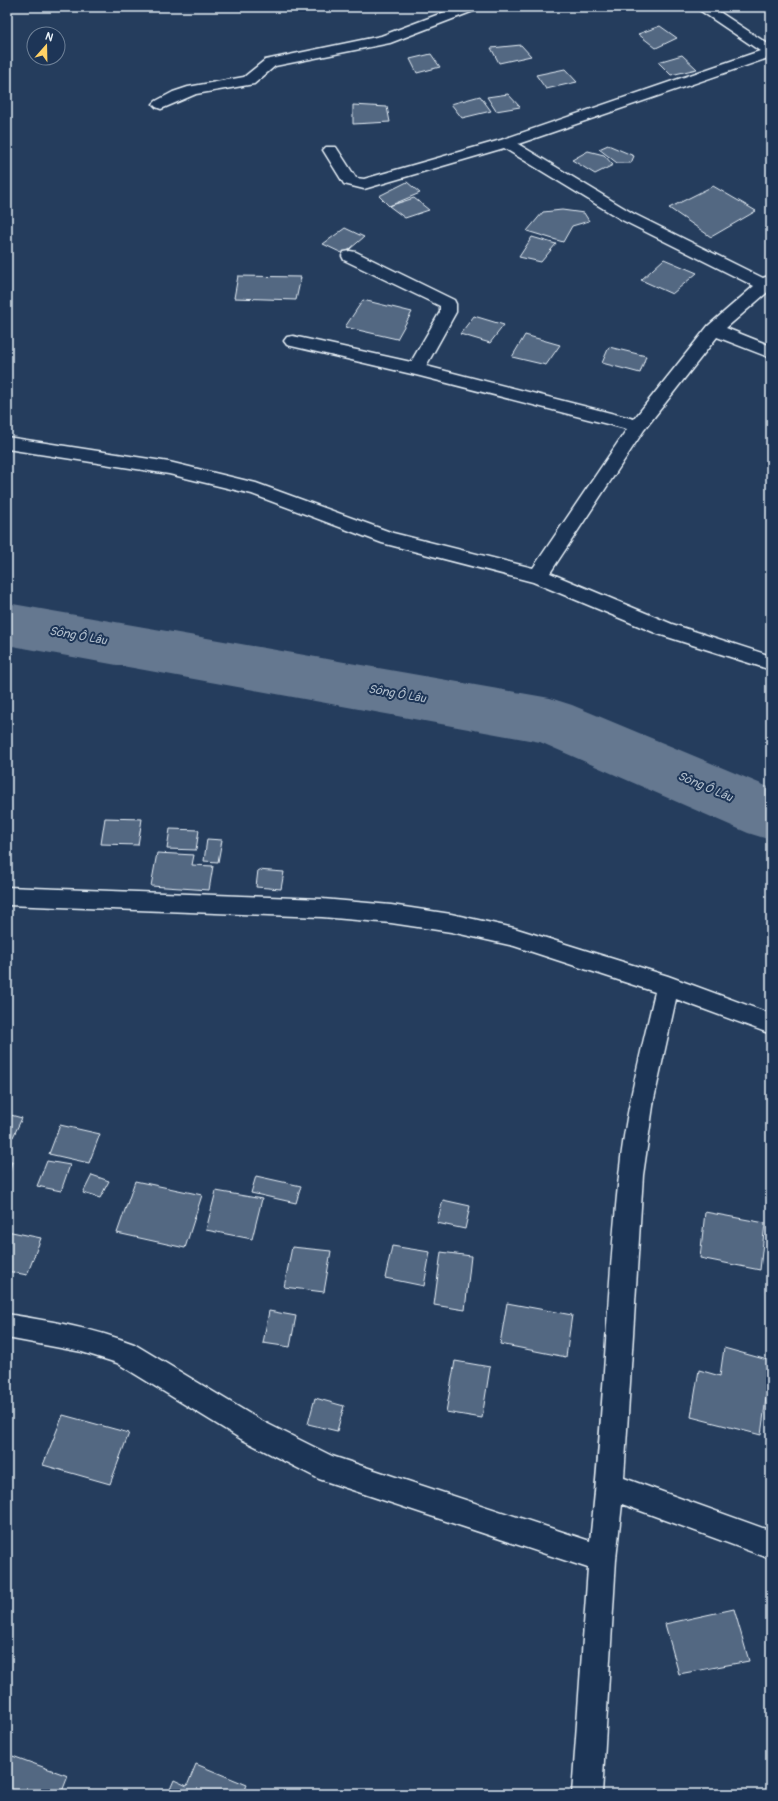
<svg xmlns="http://www.w3.org/2000/svg" width="778" height="1801" viewBox="0 0 778 1801" font-family="Pangolin,sans-serif">
  <style>
    .lines { fill: none; stroke-linecap: round; stroke-linejoin: round }
    .river { fill: #657890; fill-rule: evenodd }
    .building { fill: #536782; stroke: #e8f1f8 }
    .minor-casing { stroke: #e8f1f8; stroke-width: 3 }
    .minor { fill: #1d3557; fill-rule: evenodd }
    .labels { text-anchor: middle; dominant-baseline: central; stroke-width: 4; stroke-linejoin: round; paint-order: stroke }
    .water-label { font-size: 12px; font-style: italic; fill: #b4c1ce; stroke: #1d3557 }
  </style>
  <rect width="100%" height="100%" fill="#253d5d"/>
  <filter id="ink" filterUnits="userSpaceOnUse"><feTurbulence type="fractalNoise" baseFrequency=".025" numOctaves="2"/><feDisplacementMap in="SourceGraphic" scale="8" xChannelSelector="R" yChannelSelector="G"/><feConvolveMatrix kernelMatrix="1 2 1 2 8 2 1 2 1" color-interpolation-filters="sRGB"/></filter>
  <g filter="url(#ink)">
    <g class="lines">
      <path class="river" d="M 7,603 L 550,698 L 572,705 L 771,788 L 771,840 L 748,833 L 540,742 L 7,645 Z"/>
    </g>
    <path class="building" d="M 660,26 L 677,38 L 656,48 L 638,34 Z
      M 521,45 L 531,56 L 499,63 L 491,48 Z
      M 431,54 L 440,67 L 417,73 L 410,59 Z
      M 682,55 L 697,69 L 671,75 L 658,62 Z
      M 565,69 L 577,82 L 546,89 L 536,75 Z
      M 508,94 L 520,107 L 496,111 L 487,97 Z
      M 480,96 L 491,111 L 462,118 L 451,104 Z
      M 353,105 L 387,107 L 390,122 L 353,124 Z
      M 608,145 L 634,156 L 631,163 L 617,163 L 599,149 Z
      M 588,151 L 604,155 L 613,165 L 595,174 L 572,160 Z
      M 407,182 L 420,193 L 389,206 L 379,196 Z
      M 713,186 L 756,211 L 711,237 L 669,208 Z
      M 414,198 L 429,210 L 405,218 L 389,206 Z
      M 562,210 L 584,213 L 589,221 L 572,226 L 563,242 L 527,231 L 543,212 Z
      M 345,228 L 364,237 L 344,254 L 323,244 Z
      M 532,237 L 556,244 L 541,262 L 519,257 Z
      M 664,259 L 697,273 L 672,294 L 641,280 Z
      M 238,276 L 301,277 L 296,300 L 234,298 Z
      M 363,300 L 412,312 L 397,339 L 345,327 Z
      M 474,316 L 504,325 L 490,343 L 460,334 Z
      M 525,335 L 560,345 L 546,365 L 512,357 Z
      M 609,347 L 646,356 L 640,373 L 602,363 Z
      M 105,818 L 142,819 L 138,845 L 101,844 Z
      M 170,829 L 199,830 L 196,850 L 167,849 Z
      M 207,839 L 222,840 L 218,862 L 204,861 Z
      M 157,853 L 194,855 L 192,865 L 213,866 L 209,890 L 151,886 Z
      M 258,870 L 284,872 L 281,889 L 256,887 Z
      M 7,1114 L 22,1118 L 13,1137 L 7,1135 Z
      M 60,1125 L 100,1134 L 89,1163 L 49,1154 Z
      M 7,1161 L 12,1161 L 7,1183 Z
      M 47,1161 L 70,1165 L 61,1191 L 37,1186 Z
      M 92,1175 L 109,1181 L 100,1198 L 83,1193 Z
      M 256,1176 L 301,1186 L 296,1203 L 251,1193 Z
      M 135,1181 L 202,1195 L 185,1248 L 117,1233 Z
      M 216,1191 L 262,1199 L 252,1239 L 206,1230 Z
      M 443,1200 L 470,1206 L 465,1229 L 437,1223 Z
      M 705,1212 L 765,1223 L 760,1270 L 700,1258 Z
      M 7,1231 L 41,1238 L 27,1275 L 7,1271 Z
      M 392,1246 L 430,1252 L 424,1286 L 385,1278 Z
      M 292,1247 L 331,1251 L 324,1292 L 284,1287 Z
      M 441,1252 L 471,1256 L 465,1310 L 434,1305 Z
      M 507,1303 L 572,1315 L 566,1357 L 500,1344 Z
      M 269,1311 L 296,1316 L 290,1347 L 263,1343 Z
      M 724,1348 L 771,1361 L 761,1435 L 691,1417 L 699,1370 L 720,1376 Z
      M 455,1361 L 490,1367 L 482,1418 L 446,1412 Z
      M 315,1398 L 344,1406 L 337,1431 L 308,1424 Z
      M 63,1415 L 129,1433 L 110,1484 L 43,1465 Z
      M 734,1609 L 749,1661 L 679,1674 L 665,1624 Z
      M 7,1754 L 68,1776 L 61,1794 L 7,1794 Z
      M 196,1764 L 247,1785 L 243,1794 L 168,1794 L 174,1780 L 187,1786 Z"/>
    <g class="lines">
      <g class="minor-casing">
        <path id="minor" d="M 458,7 L 478,7 L 476,10 L 390,43 L 275,66 L 254,84 L 196,94 L 161,109 L 156,107 L 153,104 L 156,101 L 173,92 L 188,87 L 244,77 L 265,60 L 381,36 Z
          M 695,7 L 712,7 L 771,46 L 771,57 L 518,144 L 634,214 L 763,278 L 771,275 L 771,289 L 726,328 L 771,346 L 771,358 L 717,337 L 644,430 L 550,573 L 672,624 L 771,656 L 771,670 L 658,634 L 533,582 L 382,543 L 252,494 L 169,474 L 7,449 L 7,437 L 169,462 L 256,483 L 393,533 L 533,568 L 627,429 L 416,375 L 287,345 L 284,341 L 287,337 L 293,336 L 411,362 L 440,312 L 440,306 L 344,260 L 342,256 L 344,252 L 350,251 L 356,252 L 454,300 L 456,304 L 456,312 L 426,366 L 634,419 L 708,326 L 754,286 L 622,220 L 504,148 L 364,189 L 344,184 L 323,150 L 326,147 L 336,147 L 356,178 L 364,179 L 501,140 L 760,51 Z
          M 7,887 L 322,899 L 391,905 L 451,914 L 514,928 L 668,976 L 771,1014 L 771,1034 L 676,999 L 654,1099 L 643,1175 L 624,1478 L 771,1531 L 771,1559 L 622,1504 L 616,1559 L 602,1794 L 572,1794 L 588,1568 L 319,1479 L 241,1439 L 117,1363 L 82,1352 L 7,1338 L 7,1314 C 50,1321 93,1328 134,1344 L 260,1420 L 332,1456 L 590,1541 C 604,1420 606,1297 619,1176 C 625,1113 641,1052 655,992 L 514,946 L 451,932 L 391,923 L 322,917 L 7,905 Z"/>
      </g>
      <use href="#minor" class="minor"/>
    </g>
  </g>
  <g class="labels">
    <g class="water-label">
      <text transform="translate(78 636) rotate(10)">Sông Ô Lâu</text>
      <text transform="translate(397 694) rotate(10)">Sông Ô Lâu</text>
      <text transform="translate(705 787) rotate(23)">Sông Ô Lâu</text>
    </g>
  </g>
  <rect width="778" height="1801" fill="none" stroke="#1d3557" stroke-width="24"/>
  <rect x="12" y="12" width="754" height="1777" fill="none" stroke="#e8f1f8" stroke-width="1.5" filter="url(#ink)"/>
  <g transform="translate(46 46) rotate(20)"><circle r="19" fill="#1d3557" stroke="#6e8097"/>
  <path d="M0-3L7 15L0 10L-7 15Z" fill="#ffd166"/>
  <text y="-6" font-size="11" font-weight="bold" text-anchor="middle" fill="#e8f1f8">N</text>
  </g>
</svg>
